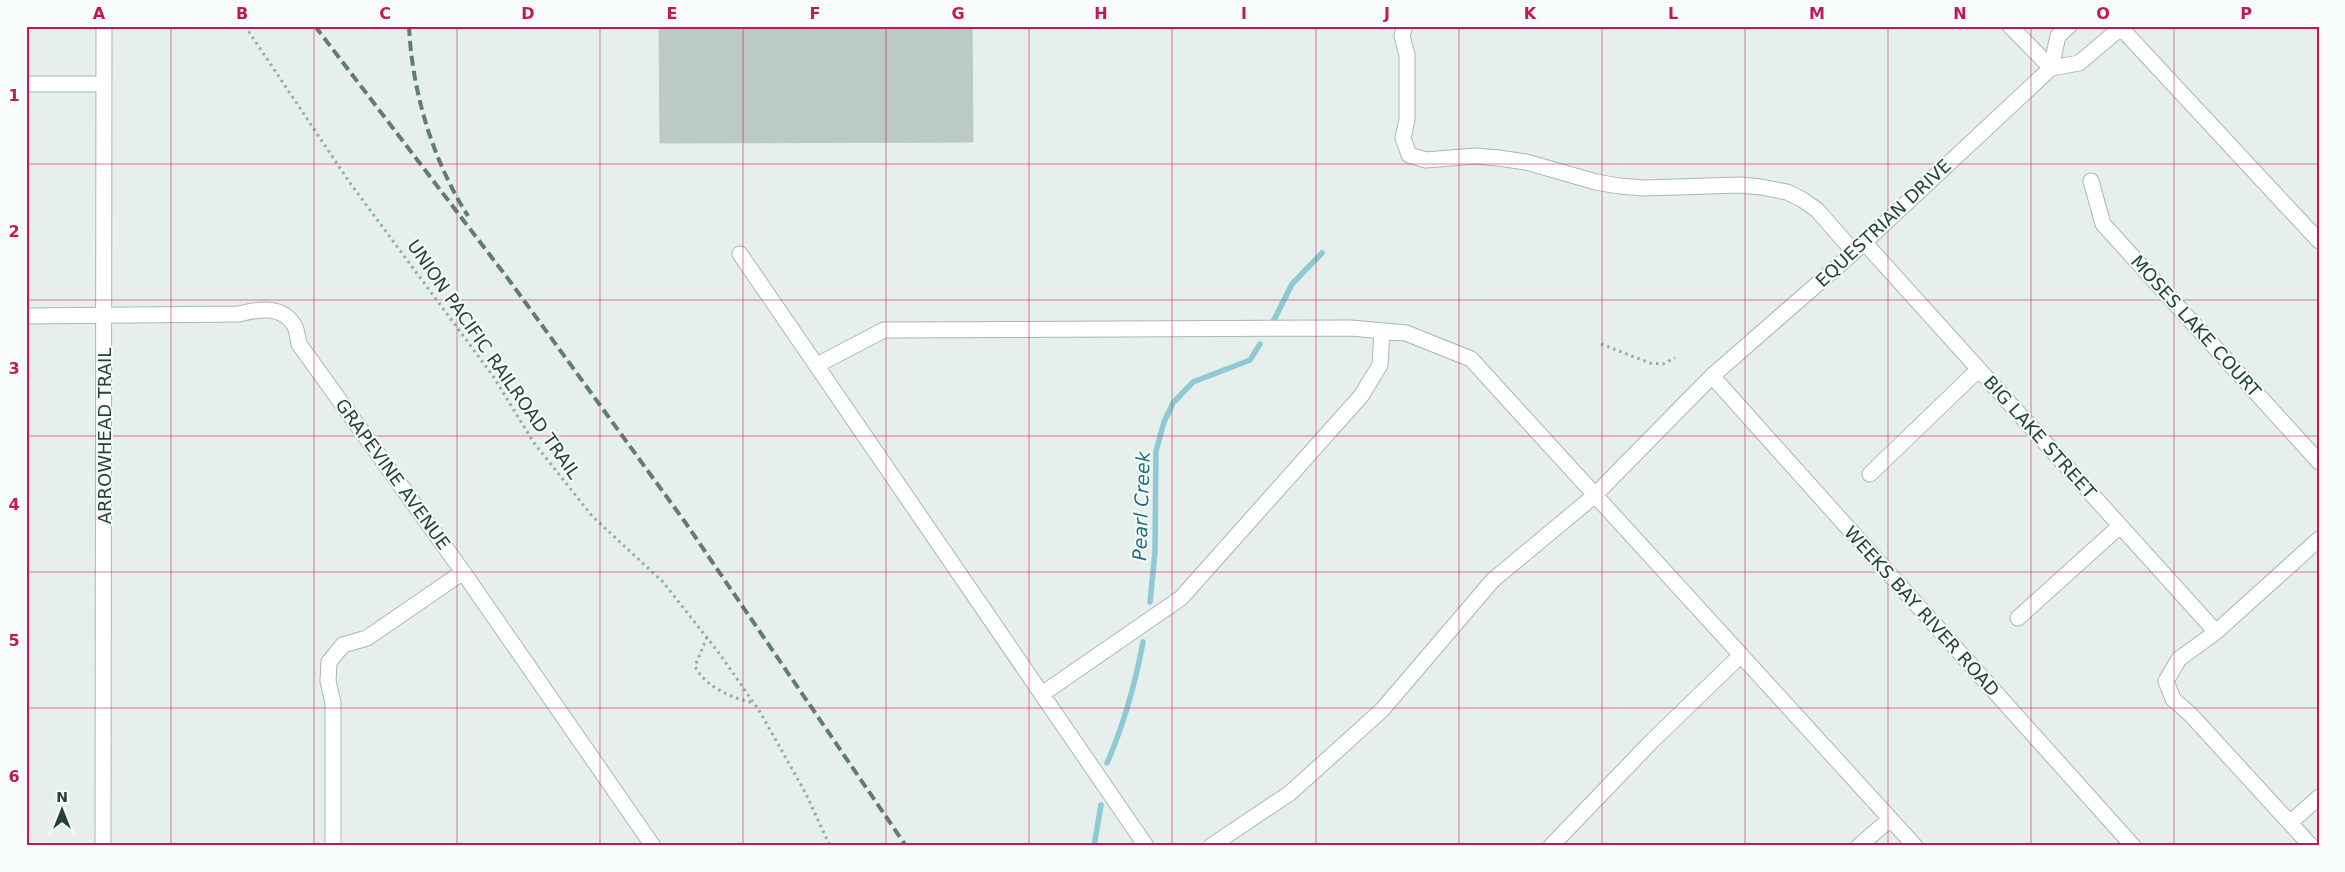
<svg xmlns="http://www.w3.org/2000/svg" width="2345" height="872" viewBox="0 0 2345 872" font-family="'DejaVu Sans',sans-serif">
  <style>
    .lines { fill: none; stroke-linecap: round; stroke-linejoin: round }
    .stream { stroke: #8ec9d4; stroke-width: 5.5 }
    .building { fill: #bbcac4; stroke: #b8c9c2 }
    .minor-casing { stroke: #a8b8b2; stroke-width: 17 }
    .path { stroke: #86b3a5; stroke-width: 3; stroke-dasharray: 2.5 4; stroke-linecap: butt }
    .minor { stroke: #fff; stroke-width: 15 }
    .rail { stroke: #5f7d75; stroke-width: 4; stroke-dasharray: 10 5; stroke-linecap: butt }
    .grid { fill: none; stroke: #c2185b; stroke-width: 1; stroke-opacity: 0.55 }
    .labels { text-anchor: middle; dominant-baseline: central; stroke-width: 4; stroke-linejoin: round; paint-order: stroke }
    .street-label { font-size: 18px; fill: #24423a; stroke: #f7fbf9 }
    .water-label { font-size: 19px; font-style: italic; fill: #1c6f80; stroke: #f7fbf9 }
    .neatline { fill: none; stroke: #c2185b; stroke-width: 2 }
    .grid-label { font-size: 16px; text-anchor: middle; font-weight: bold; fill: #c2185b }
  </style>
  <rect width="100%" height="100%" fill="#e6efeb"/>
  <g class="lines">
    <path class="stream" d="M 1271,326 L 1292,284 L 1322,253
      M 1150,602 L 1155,552 L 1156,451 L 1164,422 L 1173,403 L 1193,382 L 1250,360 L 1260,344
      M 1107,763 C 1124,724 1135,685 1143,642
      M 1094,846 L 1101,805"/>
  </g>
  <path class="building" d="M 659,26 L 972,26 L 973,142 L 660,143 Z"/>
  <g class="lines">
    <g class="minor-casing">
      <path id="minor" d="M 1405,26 L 1402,36 L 1407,55 L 1407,120 L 1403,138 L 1409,155 L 1426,160 L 1475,156 L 1499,158 L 1526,162 L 1596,182 L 1619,186 L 1644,188 L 1740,185 L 1761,187 L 1787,192 L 1803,200 L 1817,210 L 1854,252
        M 2010,26 L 2051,68
        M 2121,28 L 2319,241
        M 2051,68 L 2058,36 L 2069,26
        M 26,84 L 104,84
        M 2091,181 L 2103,224 L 2319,462
        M 1864,242 L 2216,632
        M 740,254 L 1146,846
        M 26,316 L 239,314 C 258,309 282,305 294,325 C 297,330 298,338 299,344 L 463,572 L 653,846
        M 817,365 L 884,330 L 1351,328 L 1406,333 L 1471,359 L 1915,846
        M 1712,376 L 2133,846
        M 1870,474 L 1978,370
        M 2018,618 L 2120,526
        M 1042,694 L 1181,598 L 1361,396 L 1380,365 L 1382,331
        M 2290,823 L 2319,797
        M 103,846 L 104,26
        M 333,846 L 333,703 L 328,681 L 329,662 L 343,645 L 367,638 L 463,572
        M 1211,846 L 1290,793 L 1382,710 L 1493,580 L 1594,496 L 1712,376 L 1854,252 L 2051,68 L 2079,63 L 2123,26
        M 1551,846 L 1652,741 L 1740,656
        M 1859,846 L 1890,819
        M 2311,846 L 2191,715 L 2173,699 L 2166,681 L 2179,659 L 2216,632 L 2319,539"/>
    </g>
    <path class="path" d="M 245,26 L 350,183 L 493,376 L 534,443 L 592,516 L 663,582 L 719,653 L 760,712 L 805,792 L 830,846
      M 1601,344 L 1650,363 L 1663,364 L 1675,358
      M 707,637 L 695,666 C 705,687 732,698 754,703"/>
    <use href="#minor" class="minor"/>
    <path class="rail" d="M 315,26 L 509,280 L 685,522 L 906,846
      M 409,26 C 412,92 433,161 468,216"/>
  </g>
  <path class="grid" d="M 171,26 L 171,846M 314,26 L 314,846M 457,26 L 457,846M 600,26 L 600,846M 743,26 L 743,846M 886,26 L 886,846M 1029,26 L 1029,846M 1172,26 L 1172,846M 1316,26 L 1316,846M 1459,26 L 1459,846M 1602,26 L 1602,846M 1745,26 L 1745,846M 1888,26 L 1888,846M 2031,26 L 2031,846M 2174,26 L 2174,846M 26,164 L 2319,164M 26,300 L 2319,300M 26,436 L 2319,436M 26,572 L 2319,572M 26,708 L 2319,708"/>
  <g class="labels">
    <g class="street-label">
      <text transform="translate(1883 223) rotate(-43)">EQUESTRIAN DRIVE</text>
      <text transform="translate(2196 326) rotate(48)">MOSES LAKE COURT</text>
      <text transform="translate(494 359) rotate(55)">UNION PACIFIC RAILROAD TRAIL</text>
      <text transform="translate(104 436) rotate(-90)">ARROWHEAD TRAIL</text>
      <text transform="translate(2040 437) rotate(48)">BIG LAKE STREET</text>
      <text transform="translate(393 474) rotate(54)">GRAPEVINE AVENUE</text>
      <text transform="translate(1922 611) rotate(48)">WEEKS BAY RIVER ROAD</text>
    </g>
    <g class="water-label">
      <text transform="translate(1141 506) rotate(-88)">Pearl Creek</text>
    </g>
  </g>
  <rect width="2345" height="872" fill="none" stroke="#f7fbf9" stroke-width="55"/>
  <g transform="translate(62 810)" stroke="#f7fbf9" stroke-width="4" paint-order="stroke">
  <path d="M0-4L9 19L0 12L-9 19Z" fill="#24423a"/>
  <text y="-8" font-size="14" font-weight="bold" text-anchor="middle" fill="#24423a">N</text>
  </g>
  <rect x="28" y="28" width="2290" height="816" class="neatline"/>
  <g class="grid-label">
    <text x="99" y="19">A</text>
    <text x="242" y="19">B</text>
    <text x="385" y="19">C</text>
    <text x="528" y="19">D</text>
    <text x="672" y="19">E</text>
    <text x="815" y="19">F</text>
    <text x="958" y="19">G</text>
    <text x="1101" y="19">H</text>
    <text x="1244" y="19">I</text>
    <text x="1387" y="19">J</text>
    <text x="1530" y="19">K</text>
    <text x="1673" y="19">L</text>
    <text x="1817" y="19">M</text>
    <text x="1960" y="19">N</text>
    <text x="2103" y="19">O</text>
    <text x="2246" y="19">P</text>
    <text x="14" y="101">1</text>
    <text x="14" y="237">2</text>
    <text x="14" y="374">3</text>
    <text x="14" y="510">4</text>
    <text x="14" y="646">5</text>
    <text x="14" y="782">6</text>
  </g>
</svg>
